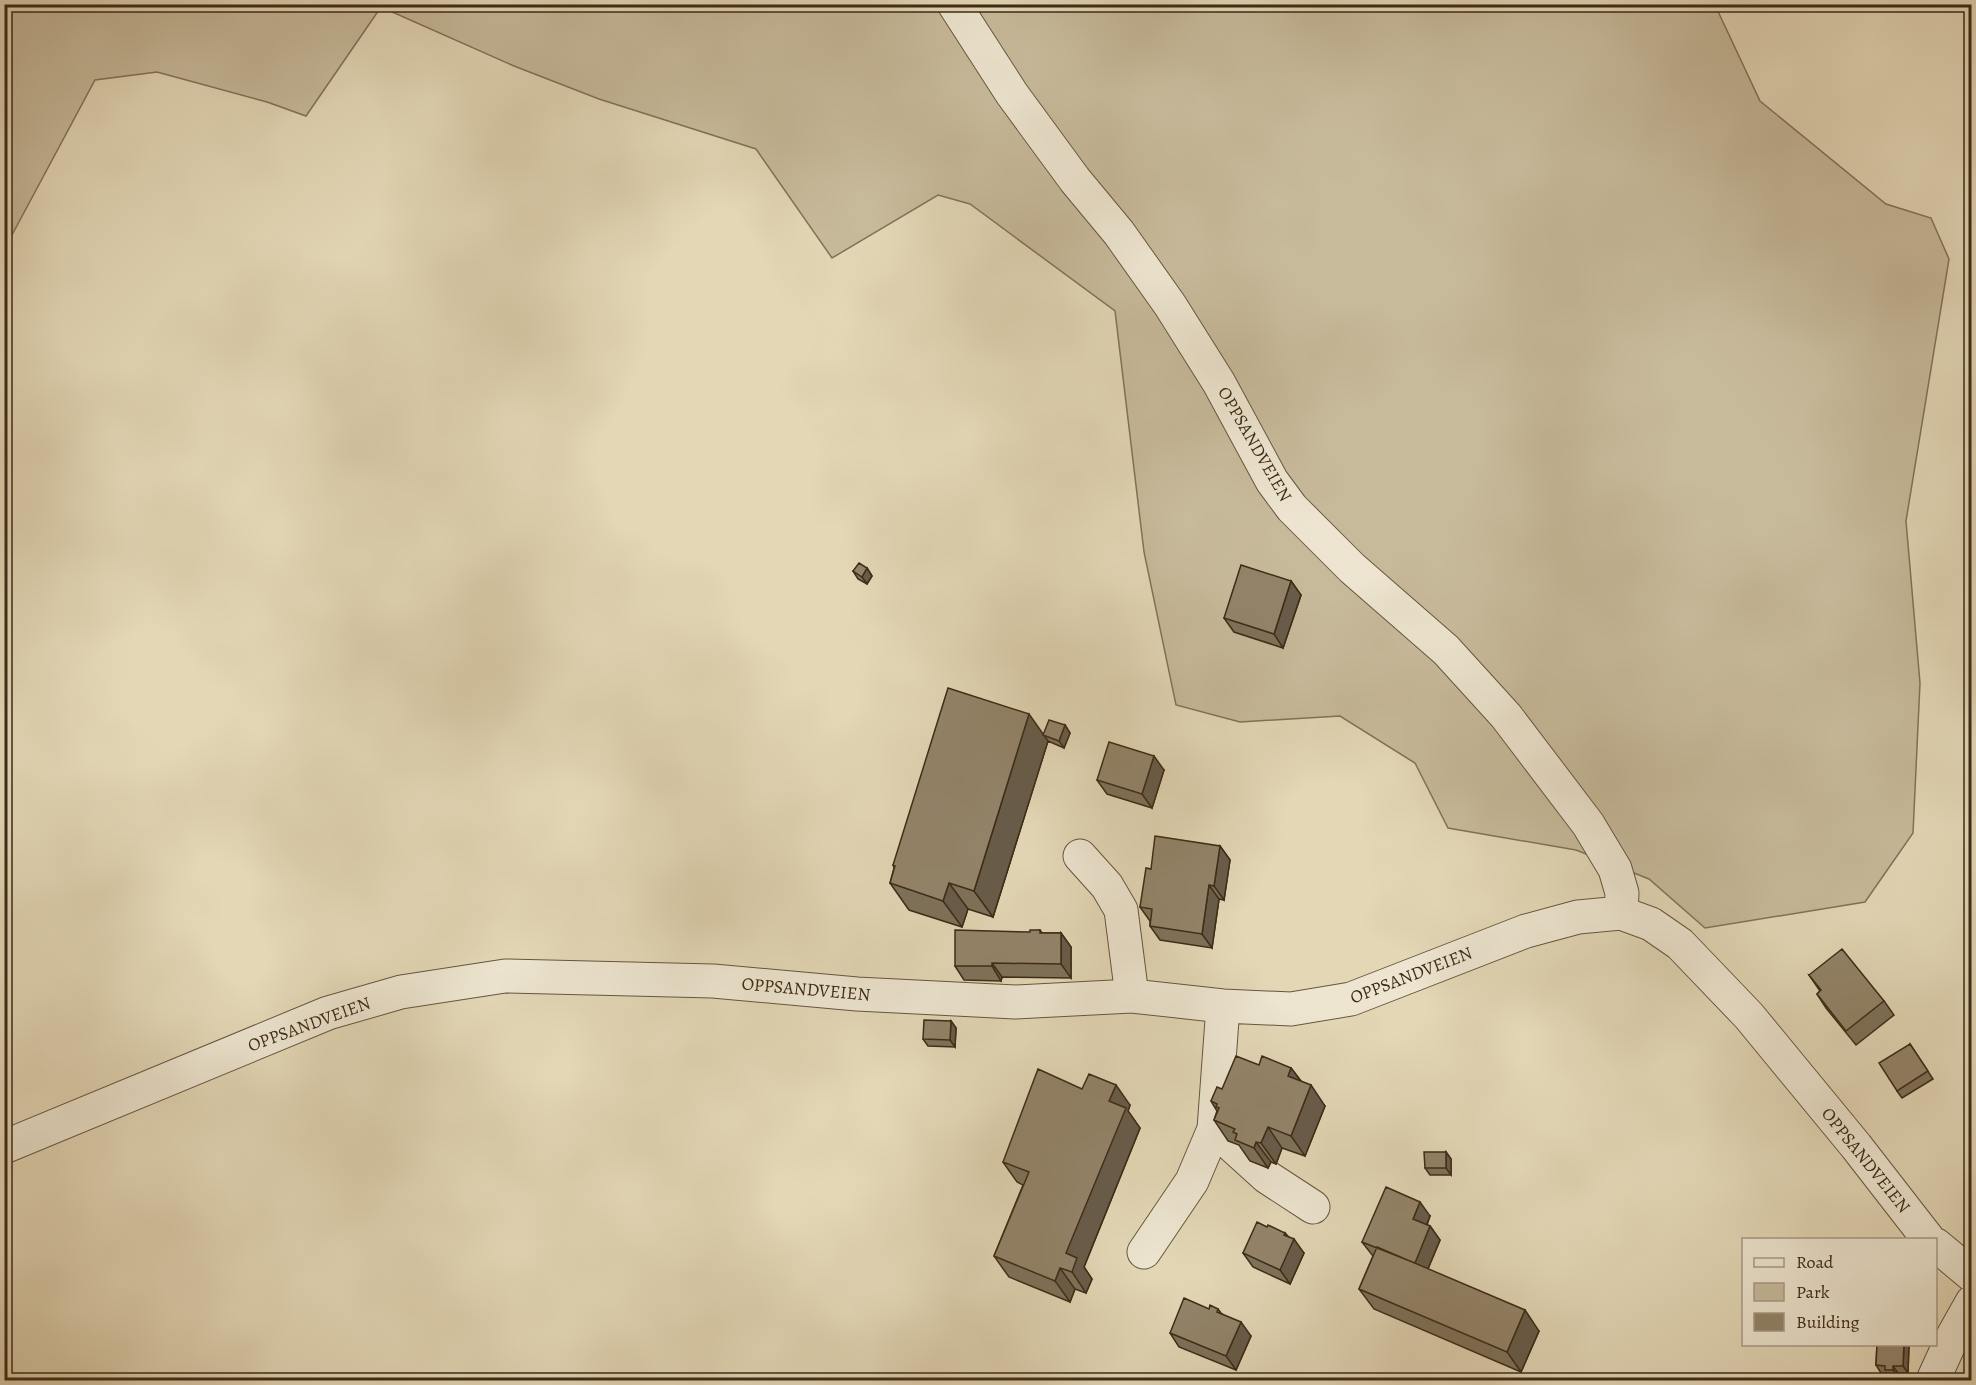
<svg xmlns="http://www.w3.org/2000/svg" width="1976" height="1385" viewBox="0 0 1976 1385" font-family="Alegreya,serif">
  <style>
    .green { fill: #c7ba9b; stroke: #827259; stroke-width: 1.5 }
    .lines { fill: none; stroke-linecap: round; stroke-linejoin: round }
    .minor-casing { stroke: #66563f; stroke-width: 35 }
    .minor { stroke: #ede5d0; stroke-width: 33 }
    .wall { fill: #7e725b; stroke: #3d2b17; stroke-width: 1.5 }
    .shaded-wall { fill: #675c4a; stroke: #3d2b17; stroke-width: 1.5 }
    .building { fill: #93846a; stroke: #3d2b17; stroke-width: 1.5 }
    .labels { text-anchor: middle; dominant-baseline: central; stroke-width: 5; stroke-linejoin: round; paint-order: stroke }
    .street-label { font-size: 18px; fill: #3d2b17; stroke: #ede5d0 }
  </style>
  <rect width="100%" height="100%" fill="#e3d7b6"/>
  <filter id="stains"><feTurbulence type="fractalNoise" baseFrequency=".00333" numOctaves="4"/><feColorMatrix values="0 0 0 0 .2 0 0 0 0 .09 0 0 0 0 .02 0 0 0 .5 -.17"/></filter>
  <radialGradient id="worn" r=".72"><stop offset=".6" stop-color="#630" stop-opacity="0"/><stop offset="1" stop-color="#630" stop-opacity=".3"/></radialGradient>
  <path class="green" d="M 5,5 L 1715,5 L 1760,101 L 1886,204 L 1931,218 L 1949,259 L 1906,521 L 1920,683 L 1913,833 L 1865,902 L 1705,928 L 1649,879 L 1576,850 L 1448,828 L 1415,763 L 1340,716 L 1240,722 L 1176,705 L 1144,552 L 1115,311 L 970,204 L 938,195 L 832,258 L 756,149 L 599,99 L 514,66 L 381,7 L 306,116 L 267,102 L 157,72 L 95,80 L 5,248 Z"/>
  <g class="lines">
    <g class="minor-casing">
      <path id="minor" d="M 954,4 L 1012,94 L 1075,180 L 1119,233 L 1170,305 L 1219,383 L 1272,481 L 1292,508 L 1352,568 L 1446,650 L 1506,716 L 1588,824 L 1615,869 L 1622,893 L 1621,913
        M 1080,856 L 1107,886 L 1121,910 L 1132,996
        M 1214,1129 L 1267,1177 L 1313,1207
        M 4,1147 L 328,1013 L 401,992 L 505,976 L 713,981 L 857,994 L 1015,1002 L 1132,996 L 1223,1006 L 1291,1009 L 1351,999 L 1526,931 L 1578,917 L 1621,913 L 1651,924 L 1680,944 L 1749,1016 L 1856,1146 L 1929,1240
        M 1936,1245 L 1972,1275
        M 1144,1252 L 1192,1181 L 1214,1129 L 1223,1006
        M 1933,1380 L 1954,1334 L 1972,1302"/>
    </g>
    <use href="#minor" class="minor"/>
  </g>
  <path class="wall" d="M 867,568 L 872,576 L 867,584 L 858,579 L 853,571 Z
    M 1291,581 L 1301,595 L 1283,648 L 1234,632 L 1224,618 Z
    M 1065,725 L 1070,733 L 1064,748 L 1048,741 L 993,917 L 968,909 L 962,927 L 909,910 L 890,883 L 894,868 L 893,865 L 1043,734 Z
    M 1164,770 L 1152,808 L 1107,794 L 1097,780 Z
    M 1220,846 L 1230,860 L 1224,900 L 1219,899 L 1212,948 L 1160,940 L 1150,926 L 1150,921 L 1140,907 L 1151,869 Z
    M 1040,930 L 1042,933 L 1061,933 L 1071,947 L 1071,978 L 1002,977 L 1001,981 L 964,980 L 955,966 L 1030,932 Z
    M 1809,975 L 1884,1001 L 1894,1015 L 1856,1045 L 1826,1008 L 1817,994 L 1820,991 Z
    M 951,1021 L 956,1028 L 955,1047 L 928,1046 L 923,1039 Z
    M 1910,1044 L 1933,1079 L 1902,1098 L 1897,1091 Z
    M 1259,1065 L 1291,1068 L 1301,1081 L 1325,1106 L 1305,1156 L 1282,1148 L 1276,1164 L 1271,1162 L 1268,1168 L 1250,1161 L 1239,1145 L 1228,1141 L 1214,1120 L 1217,1111 L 1211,1101 L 1222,1089 Z
    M 1082,1089 L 1130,1105 L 1128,1111 L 1140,1128 L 1084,1267 L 1092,1279 L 1086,1293 L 1075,1289 L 1070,1302 L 1009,1277 L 994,1256 L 1023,1185 L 1017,1182 L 1003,1162 Z
    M 1446,1152 L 1451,1159 L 1451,1175 L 1430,1175 L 1425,1168 Z
    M 1430,1216 L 1427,1225 L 1430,1226 L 1440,1240 L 1428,1269 L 1539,1331 L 1521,1372 L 1374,1309 L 1359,1289 L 1373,1256 L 1362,1242 Z
    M 1285,1233 L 1304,1253 L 1290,1284 L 1253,1267 L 1243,1253 Z
    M 1209,1309 L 1218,1309 L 1221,1313 L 1251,1336 L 1236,1370 L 1179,1347 L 1170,1333 Z
    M 1877,1344 L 1909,1344 L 1908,1373 L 1898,1373 L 1898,1377 L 1890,1377 L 1888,1373 L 1881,1373 L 1876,1365 Z"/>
  <path class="shaded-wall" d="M 867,568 L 872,576 L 867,584 L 862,577 Z
    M 1291,581 L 1301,595 L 1283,648 L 1274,634 Z
    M 1029,714 L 1048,741 L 993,917 L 974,891 Z
    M 1065,725 L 1070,733 L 1064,748 L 1059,741 Z
    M 1154,756 L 1164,770 L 1152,808 L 1142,794 Z
    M 1220,846 L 1230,860 L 1224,900 L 1214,886 Z
    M 949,883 L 968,909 L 962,927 L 943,901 Z
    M 1209,885 L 1219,899 L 1212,948 L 1202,934 Z
    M 1061,933 L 1071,947 L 1071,978 L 1061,964 Z
    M 992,963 L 1002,977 L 1001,981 L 992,966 Z
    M 951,1021 L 956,1028 L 955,1047 L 950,1040 Z
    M 1291,1068 L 1306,1088 L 1288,1076 Z
    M 1116,1085 L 1130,1105 L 1128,1111 L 1140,1128 L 1084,1267 L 1092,1279 L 1086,1293 L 1072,1272 L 1066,1253 L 1109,1101 Z
    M 1311,1085 L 1325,1106 L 1305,1156 L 1291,1136 Z
    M 1268,1127 L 1282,1148 L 1276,1164 L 1261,1143 Z
    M 1256,1142 L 1271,1162 L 1268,1168 L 1254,1148 Z
    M 1446,1152 L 1451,1159 L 1451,1175 L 1446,1168 Z
    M 1420,1202 L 1430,1216 L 1423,1233 L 1413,1219 Z
    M 1430,1226 L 1440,1240 L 1424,1278 L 1414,1264 Z
    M 1285,1233 L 1292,1243 L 1294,1239 L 1304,1253 L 1290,1284 L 1280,1270 Z
    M 1060,1268 L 1075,1289 L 1070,1302 L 1055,1281 Z
    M 1525,1310 L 1539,1331 L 1521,1372 L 1507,1352 Z
    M 1241,1322 L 1251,1336 L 1236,1370 L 1226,1356 Z
    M 1904,1344 L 1909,1344 L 1908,1373 L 1903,1366 Z
    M 1893,1366 L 1898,1373 L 1898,1377 L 1893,1370 Z"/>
  <path class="building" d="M 859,563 L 867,568 L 862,577 L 853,571 Z
    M 1241,565 L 1291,581 L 1274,634 L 1224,618 Z
    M 948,688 L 1029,714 L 974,891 L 949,883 L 943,901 L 890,883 L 895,866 L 893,865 Z
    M 1049,720 L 1065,725 L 1059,741 L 1043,735 Z
    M 1109,742 L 1154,756 L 1142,794 L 1097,780 Z
    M 1155,836 L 1220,846 L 1214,886 L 1209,885 L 1202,934 L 1150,926 L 1152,909 L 1140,907 L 1146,868 L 1151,869 Z
    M 955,930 L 1030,932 L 1030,930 L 1040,930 L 1040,933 L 1061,933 L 1061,964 L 992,963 L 992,966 L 955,966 Z
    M 1842,949 L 1884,1001 L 1846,1031 L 1817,994 L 1821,990 L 1809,975 Z
    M 924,1020 L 951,1021 L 950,1040 L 923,1039 Z
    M 1910,1044 L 1928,1071 L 1897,1091 L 1879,1063 Z
    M 1236,1056 L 1259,1065 L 1262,1056 L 1291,1068 L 1288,1076 L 1311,1085 L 1291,1136 L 1268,1127 L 1261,1143 L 1256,1142 L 1254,1148 L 1235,1140 L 1237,1134 L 1233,1132 L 1235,1129 L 1214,1120 L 1219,1108 L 1216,1107 L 1217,1104 L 1211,1101 L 1217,1087 L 1222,1089 Z
    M 1038,1069 L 1082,1089 L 1089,1074 L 1116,1085 L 1109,1101 L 1126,1108 L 1066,1253 L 1077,1258 L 1072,1272 L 1060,1268 L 1055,1281 L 994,1256 L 1029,1172 L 1003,1162 Z
    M 1424,1152 L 1446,1152 L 1446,1168 L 1425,1168 Z
    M 1386,1187 L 1420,1202 L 1413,1219 L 1430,1226 L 1415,1263 L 1362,1242 Z
    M 1257,1222 L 1267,1227 L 1268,1225 L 1285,1233 L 1284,1235 L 1294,1239 L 1280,1270 L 1243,1253 Z
    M 1377,1247 L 1525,1310 L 1507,1352 L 1359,1289 Z
    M 1184,1298 L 1209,1309 L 1210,1305 L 1218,1309 L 1217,1312 L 1241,1322 L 1226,1356 L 1170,1333 Z
    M 1877,1344 L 1904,1344 L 1903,1366 L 1893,1366 L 1893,1370 L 1885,1370 L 1885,1366 L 1876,1365 Z"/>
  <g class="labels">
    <g class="street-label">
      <text transform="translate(1255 444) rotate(60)">OPPSANDVEIEN</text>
      <text transform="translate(1411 975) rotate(-21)">OPPSANDVEIEN</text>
      <text transform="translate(806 989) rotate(5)">OPPSANDVEIEN</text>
      <text transform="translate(309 1024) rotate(-20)">OPPSANDVEIEN</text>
      <text transform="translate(1866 1160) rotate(51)">OPPSANDVEIEN</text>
    </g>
  </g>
  <rect width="1976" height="1385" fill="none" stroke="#e3d7b6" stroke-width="24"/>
  <rect x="6" y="6" width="1964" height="1373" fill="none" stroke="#3d2b17" stroke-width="3"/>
  <rect x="12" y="12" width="1952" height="1361" fill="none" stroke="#3d2b17" stroke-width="1.5"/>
  <rect x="1742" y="1238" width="195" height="108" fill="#ede5d0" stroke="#a79b86" stroke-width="1.5"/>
  <rect x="1754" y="1258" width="30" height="9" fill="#ede5d0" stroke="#a79b86" stroke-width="1.5"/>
  <text x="1796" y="1268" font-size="18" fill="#3d2b17">Road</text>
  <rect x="1754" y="1283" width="30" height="18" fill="#c7ba9b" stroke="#a79b86" stroke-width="1.5"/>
  <text x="1796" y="1298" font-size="18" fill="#3d2b17">Park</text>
  <rect x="1754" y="1313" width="30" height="18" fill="#93846a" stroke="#a79b86" stroke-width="1.5"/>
  <text x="1796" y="1328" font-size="18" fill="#3d2b17">Building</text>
  <rect width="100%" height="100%" filter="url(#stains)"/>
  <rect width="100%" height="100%" fill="url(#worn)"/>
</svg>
